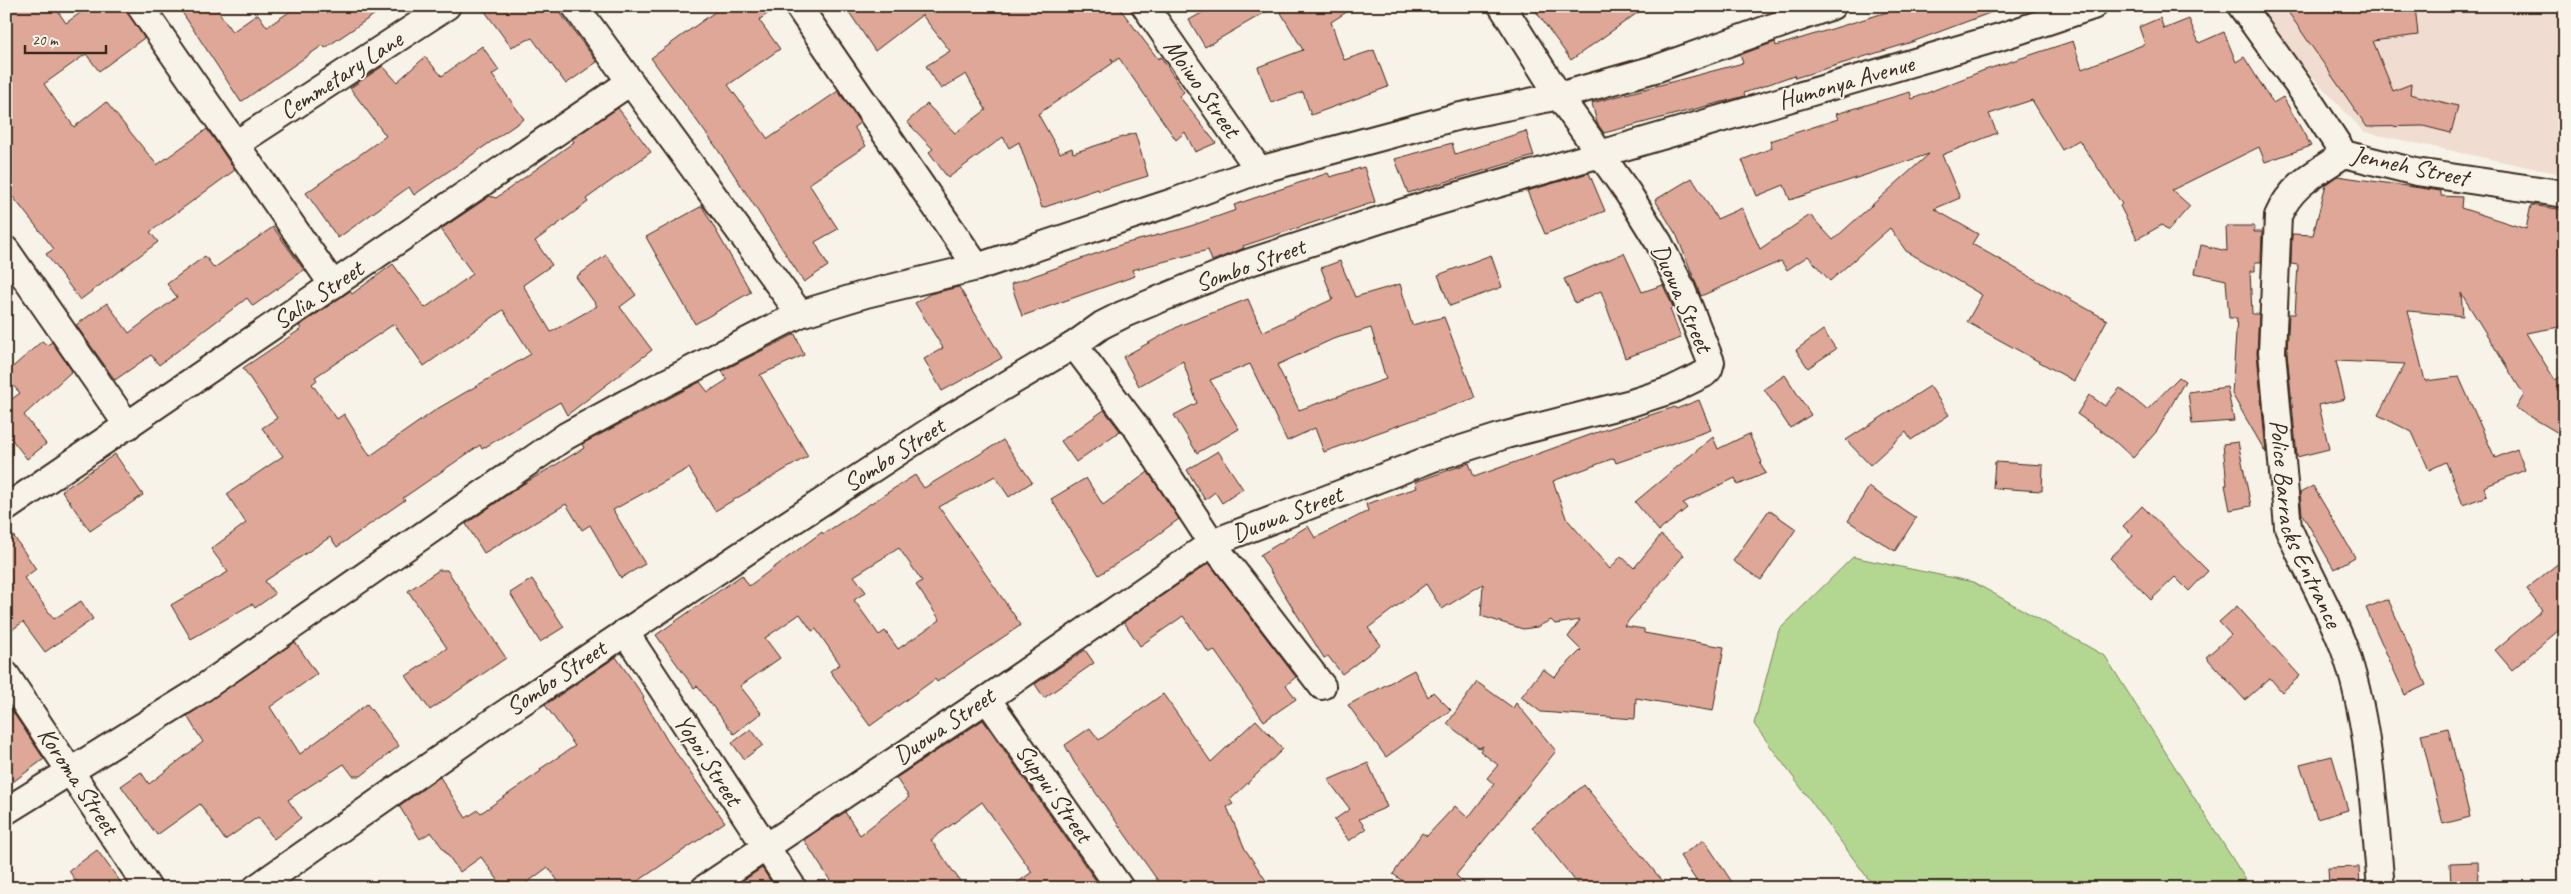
<svg xmlns="http://www.w3.org/2000/svg" width="2571" height="894" viewBox="0 0 2571 894" font-family="Caveat,sans-serif">
  <style>
    .built { fill: #f0dcd0 }
    .green { fill: #b3d791; stroke: #778058 }
    .building { fill: #dfa797; stroke: #3b2a1e; fill-rule: evenodd }
    .lines { fill: none; stroke-linecap: round; stroke-linejoin: round }
    .street-casing { stroke: #3b2a1e; stroke-width: 30 }
    .street { stroke: #f7f3e8; stroke-width: 26 }
    .labels { text-anchor: middle; dominant-baseline: central; stroke-width: 4; stroke-linejoin: round; paint-order: stroke }
    .street-label { font-size: 25px; fill: #3b2a1e; stroke: #f7f3e8 }
  </style>
  <rect width="100%" height="100%" fill="#f7f3e8"/>
  <filter id="ink" filterUnits="userSpaceOnUse"><feTurbulence type="fractalNoise" baseFrequency=".02" numOctaves="2"/><feDisplacementMap in="SourceGraphic" scale="10" xChannelSelector="R" yChannelSelector="G"/><feConvolveMatrix kernelMatrix="1 2 1 2 8 2 1 2 1" color-interpolation-filters="sRGB"/></filter>
  <g filter="url(#ink)">
    <path class="built" d="M 2247,6 L 2565,6 L 2565,175 L 2364,132 Z"/>
    <path class="green" d="M 1853,557 L 1973,582 L 2105,656 L 2251,888 L 1875,888 L 1754,724 L 1779,630 Z"/>
    <path class="building" d="M 6,6 L 54,6 L 66,23 L 90,6 L 125,6 L 144,38 L 99,71 L 86,54 L 44,84 L 74,127 L 106,102 L 157,165 L 207,129 L 235,170 L 150,232 L 158,242 L 80,300 L 46,254 L 54,249 L 6,188 Z
      M 178,6 L 215,6 L 232,32 L 258,14 L 267,27 L 298,6 L 387,6 L 325,48 L 323,45 L 241,102 Z
      M 481,6 L 555,6 L 597,62 L 566,84 L 532,38 L 511,47 Z
      M 723,6 L 778,6 L 759,20 L 780,49 L 728,85 L 768,139 L 838,91 L 860,123 L 854,127 L 866,146 L 809,184 L 838,229 L 815,242 L 828,266 L 804,282 L 716,147 L 651,58 Z
      M 845,6 L 1118,6 L 1158,59 L 1161,57 L 1184,92 L 1179,96 L 1216,143 L 1195,152 L 1185,132 L 1176,140 L 1119,58 L 1114,62 L 1111,58 L 1113,63 L 1038,114 L 1060,153 L 1072,148 L 1073,153 L 1135,133 L 1148,176 L 1099,191 L 1098,189 L 1042,208 L 1019,142 L 1009,148 L 1003,137 L 948,178 L 929,152 L 933,149 L 907,122 L 927,104 L 955,133 L 986,110 L 966,74 L 941,89 L 926,66 L 950,51 L 922,15 L 875,51 Z
      M 1214,6 L 1276,6 L 1205,47 L 1189,20 Z
      M 1277,6 L 1356,6 L 1331,22 L 1344,60 L 1374,50 L 1388,87 L 1311,115 L 1303,92 L 1271,103 L 1258,67 L 1303,50 Z
      M 1532,6 L 1647,6 L 1571,60 Z
      M 1907,6 L 2002,6 L 2003,8 L 1912,42 L 1795,78 L 1794,75 L 1744,93 L 1745,96 L 1604,133 L 1597,123 L 1592,103 L 1743,63 L 1740,55 L 1775,42 L 1776,46 Z
      M 2284,6 L 2415,6 L 2418,35 L 2373,41 L 2393,91 L 2411,84 L 2410,94 L 2458,106 L 2451,133 L 2423,126 L 2367,127 Z
      M 2160,18 L 2164,29 L 2189,19 L 2199,43 L 2224,32 L 2236,62 L 2244,57 L 2273,103 L 2283,97 L 2311,146 L 2265,162 L 2259,147 L 2172,190 L 2190,206 L 2168,231 L 2162,225 L 2137,239 L 2120,206 L 2122,204 L 2079,140 L 2062,150 L 2032,100 L 1989,114 L 1997,133 L 1942,155 L 1960,198 L 1934,209 L 1978,234 L 1972,244 L 2107,320 L 2074,381 L 1967,322 L 1982,295 L 1906,251 L 1890,228 L 1830,281 L 1808,256 L 1787,270 L 1781,261 L 1701,296 L 1677,236 L 1655,200 L 1692,178 L 1717,219 L 1742,208 L 1760,249 L 1810,215 L 1833,240 L 1929,154 L 1790,200 L 1784,185 L 1757,196 L 1742,160 L 1772,148 L 1770,141 L 1838,119 L 1836,114 L 1910,92 L 1912,99 L 1982,71 L 2073,41 L 2082,69 L 2145,44 L 2139,27 Z
      M 482,46 L 499,70 L 492,75 L 524,119 L 414,195 L 409,187 L 338,238 L 306,193 L 386,136 L 350,88 L 383,66 L 397,82 L 425,57 L 442,76 Z
      M 618,108 L 651,152 L 586,199 L 588,202 L 535,241 L 552,265 L 523,285 L 551,332 L 597,306 L 576,277 L 606,255 L 636,295 L 620,307 L 652,350 L 567,415 L 560,402 L 482,449 L 480,445 L 403,498 L 405,500 L 337,547 L 330,537 L 265,581 L 275,594 L 255,608 L 252,604 L 191,639 L 171,605 L 228,572 L 211,549 L 246,523 L 227,494 L 283,456 L 262,428 L 277,418 L 243,368 L 301,329 L 299,326 L 350,291 L 352,294 L 393,264 L 425,308 L 473,274 L 441,229 L 490,196 L 496,198 L 574,142 L 572,139 ZM 503,310 L 531,354 L 437,409 L 370,456 L 344,414 L 337,419 L 312,384 L 317,380 L 315,377 L 394,324 L 424,366 Z
      M 1526,131 L 1534,156 L 1408,193 L 1395,159 L 1452,143 L 1455,154 Z
      M 1364,167 L 1375,202 L 1243,246 L 1244,248 L 1212,261 L 1208,250 L 1132,270 L 1135,276 L 1022,316 L 1011,284 L 1123,244 L 1185,228 L 1236,210 L 1234,205 L 1328,173 L 1330,177 Z
      M 1589,173 L 1605,211 L 1545,234 L 1527,191 Z
      M 2337,176 L 2441,191 L 2441,196 L 2462,197 L 2461,208 L 2526,229 L 2531,205 L 2565,210 L 2565,326 L 2526,333 L 2555,380 L 2565,374 L 2565,437 L 2516,408 L 2524,395 L 2461,293 L 2463,316 L 2408,311 L 2425,381 L 2459,377 L 2495,458 L 2517,449 L 2525,470 L 2484,487 L 2487,496 L 2463,505 L 2446,462 L 2429,470 L 2412,432 L 2378,415 L 2405,364 L 2336,361 L 2345,399 L 2319,405 L 2329,449 L 2297,457 L 2287,352 L 2289,314 L 2295,314 L 2298,265 L 2291,264 L 2292,234 L 2313,235 L 2326,184 Z
      M 702,206 L 751,292 L 695,324 L 646,237 Z
      M 2226,226 L 2254,226 L 2254,232 L 2262,232 L 2261,262 L 2255,262 L 2255,271 L 2250,271 L 2252,314 L 2259,314 L 2257,353 L 2266,453 L 2232,394 L 2237,318 L 2229,318 L 2226,280 L 2195,273 L 2201,245 L 2227,251 Z
      M 273,227 L 304,270 L 253,306 L 247,298 L 159,365 L 151,355 L 115,380 L 76,325 L 107,303 L 129,333 L 177,297 L 167,284 L 205,256 L 214,268 Z
      M 1624,253 L 1642,292 L 1663,285 L 1673,307 L 1670,309 L 1681,338 L 1625,358 L 1601,291 L 1575,303 L 1564,279 Z
      M 1491,255 L 1502,287 L 1450,306 L 1438,275 Z
      M 1340,261 L 1355,297 L 1400,284 L 1412,325 L 1444,317 L 1475,398 L 1324,452 L 1315,428 L 1287,441 L 1250,364 L 1210,380 L 1239,429 L 1197,453 L 1174,415 L 1197,403 L 1183,361 L 1139,386 L 1123,357 L 1181,325 L 1248,299 L 1262,332 L 1333,299 L 1321,268 ZM 1371,328 L 1386,379 L 1299,410 L 1277,365 L 1333,339 Z
      M 959,287 L 1002,358 L 942,391 L 924,359 L 943,348 L 915,303 L 930,294 Z
      M 1823,330 L 1836,349 L 1808,368 L 1796,350 Z
      M 795,334 L 804,355 L 760,375 L 808,456 L 715,511 L 689,468 L 613,510 L 645,564 L 621,578 L 590,525 L 582,530 L 566,504 L 484,553 L 466,524 L 520,486 L 584,448 L 582,444 L 700,382 L 708,392 L 727,380 L 722,371 Z
      M 42,341 L 47,345 L 52,342 L 72,371 L 24,415 L 46,444 L 27,459 L 6,432 L 6,392 L 12,399 L 20,393 L 6,378 L 6,373 Z
      M 1785,375 L 1811,415 L 1790,428 L 1764,389 Z
      M 2179,377 L 2185,381 L 2157,431 L 2133,458 L 2110,437 L 2077,414 L 2089,395 L 2105,406 L 2120,388 L 2147,410 Z
      M 1930,386 L 1949,415 L 1911,440 L 1906,432 L 1870,465 L 1846,440 Z
      M 2227,387 L 2234,421 L 2192,424 L 2188,392 Z
      M 1699,400 L 1711,430 L 1616,463 L 1614,458 L 1553,481 L 1566,518 L 1610,569 L 1621,556 L 1634,568 L 1661,535 L 1684,555 L 1624,626 L 1644,629 L 1644,633 L 1724,647 L 1713,711 L 1636,698 L 1635,719 L 1541,712 L 1521,697 L 1543,669 L 1554,677 L 1581,650 L 1568,637 L 1580,620 L 1555,624 L 1551,620 L 1537,627 L 1523,629 L 1481,616 L 1483,584 L 1442,609 L 1426,584 L 1368,628 L 1381,645 L 1342,674 L 1328,656 L 1324,658 L 1260,555 L 1308,526 L 1315,538 L 1368,511 L 1366,504 L 1417,488 L 1415,482 L 1469,463 L 1474,477 L 1598,432 L 1675,407 L 1676,409 Z
      M 1104,410 L 1120,431 L 1076,462 L 1061,441 Z
      M 1749,434 L 1762,462 L 1760,464 L 1766,473 L 1738,485 L 1735,478 L 1683,503 L 1687,508 L 1659,531 L 1635,502 L 1713,437 L 1718,449 Z
      M 1003,440 L 1032,482 L 1009,497 L 995,476 L 939,507 L 1021,625 L 937,682 L 935,679 L 870,726 L 830,671 L 840,664 L 816,629 L 812,631 L 800,614 L 765,638 L 780,658 L 740,686 L 761,713 L 734,734 L 697,686 L 694,688 L 656,635 L 742,575 L 749,586 L 822,532 L 823,534 L 915,475 L 924,488 ZM 899,548 L 922,581 L 916,585 L 940,620 L 898,649 L 885,631 L 879,635 L 854,600 L 866,592 L 854,576 Z
      M 2238,442 L 2251,506 L 2230,510 L 2225,485 L 2227,485 L 2223,444 Z
      M 1218,451 L 1243,489 L 1222,503 L 1215,492 L 1205,500 L 1187,470 Z
      M 115,454 L 143,495 L 90,531 L 62,491 Z
      M 1995,462 L 2043,465 L 2042,491 L 1993,488 Z
      M 1148,472 L 1179,519 L 1133,553 L 1099,575 L 1051,499 L 1086,478 L 1103,505 Z
      M 2313,486 L 2355,557 L 2334,569 L 2302,514 L 2300,493 Z
      M 1869,487 L 1916,518 L 1895,551 L 1848,521 Z
      M 2142,506 L 2208,571 L 2189,591 L 2175,577 L 2151,600 L 2110,558 L 2133,536 L 2123,526 Z
      M 1769,510 L 1796,529 L 1761,580 L 1733,561 Z
      M 6,525 L 36,569 L 24,578 L 54,619 L 81,601 L 93,619 L 45,652 L 23,622 L 6,634 Z
      M 2565,558 L 2565,638 L 2559,630 L 2512,670 L 2495,650 L 2542,610 L 2526,589 Z
      M 1209,563 L 1296,677 L 1286,685 L 1296,699 L 1264,721 L 1214,650 L 1209,653 L 1183,616 L 1140,646 L 1124,622 Z
      M 439,570 L 447,570 L 506,658 L 430,710 L 406,676 L 447,648 L 408,591 Z
      M 532,579 L 564,627 L 540,642 L 510,593 Z
      M 2388,599 L 2426,685 L 2405,695 L 2366,608 Z
      M 2237,606 L 2300,676 L 2282,692 L 2270,678 L 2245,700 L 2206,657 L 2231,635 L 2219,622 Z
      M 295,642 L 317,674 L 270,707 L 300,754 L 367,704 L 399,746 L 361,776 L 353,776 L 344,764 L 288,800 L 301,818 L 274,839 L 258,817 L 225,840 L 200,804 L 157,835 L 121,786 L 141,772 L 149,784 L 203,742 L 187,716 Z
      M 1085,650 L 1094,663 L 1044,698 L 1035,684 Z
      M 616,657 L 644,697 L 643,699 L 667,740 L 725,822 L 628,888 L 563,888 L 548,867 L 520,888 L 504,888 L 481,857 L 460,872 L 431,832 L 420,839 L 399,806 L 440,777 L 466,818 L 478,810 L 481,813 L 541,771 L 540,769 L 575,746 L 545,705 Z
      M 1414,670 L 1428,697 L 1433,692 L 1451,710 L 1386,757 L 1348,705 Z
      M 1477,682 L 1513,708 L 1516,703 L 1556,751 L 1456,875 L 1469,888 L 1412,888 L 1393,874 L 1422,833 L 1427,836 L 1455,806 L 1468,818 L 1494,784 L 1487,778 L 1498,765 L 1480,751 L 1483,746 L 1479,748 L 1447,724 Z
      M 1163,694 L 1211,762 L 1256,720 L 1283,749 L 1230,800 L 1233,804 L 1227,807 L 1245,849 L 1271,888 L 1163,888 L 1074,762 L 1065,745 L 1090,728 L 1099,740 Z
      M 6,702 L 44,759 L 6,787 Z
      M 983,720 L 1101,888 L 1010,888 L 1032,872 L 982,802 L 931,840 L 965,888 L 835,888 L 804,840 L 845,812 L 860,835 L 909,797 L 896,778 Z
      M 2448,728 L 2470,817 L 2443,824 L 2421,734 Z
      M 751,729 L 763,745 L 744,759 L 732,743 Z
      M 2332,756 L 2348,810 L 2317,819 L 2300,764 Z
      M 1368,763 L 1387,807 L 1359,819 L 1366,829 L 1349,841 L 1334,820 L 1350,809 L 1328,780 Z
      M 1584,785 L 1598,802 L 1668,888 L 1581,888 L 1532,827 Z
      M 1704,840 L 1736,888 L 1701,888 L 1680,856 Z
      M 97,850 L 125,888 L 81,888 L 69,871 Z
      M 2478,862 L 2479,888 L 2451,888 L 2450,863 Z
      M 2359,867 L 2360,888 L 2329,888 L 2328,868 Z
      M 762,868 L 775,888 L 732,888 Z"/>
    <g class="lines">
      <g class="street-casing">
        <g id="street">
          <path d="M 140,6 L 333,285"/>
          <path d="M 575,6 L 800,314"/>
          <path d="M 798,6 L 977,267"/>
          <path d="M 1145,6 L 1259,170"/>
          <path d="M 2241,6 L 2308,99 L 2344,154 L 2416,172 L 2565,194"/>
          <path d="M 236,144 L 447,6"/>
          <path id="s1" d="M 2344,154 C 2316,173 2291,185 2278,216 L 2272,352 L 2288,527 C 2305,568 2328,606 2344,648 C 2370,720 2374,812 2381,888"/>
          <path d="M 6,250 L 128,426"/>
          <path d="M 1074,345 L 1136,427 L 1212,543 L 1322,686"/>
          <path d="M 6,508 L 630,82"/>
          <path d="M 625,632 L 793,888"/>
          <path d="M 6,675 L 148,888"/>
          <path d="M 987,699 L 1120,888"/>
          <path d="M 6,811 L 193,695 L 566,436 L 630,401 L 800,314 L 866,294 L 977,267 L 1176,201 L 1259,170 L 1456,117 L 1559,96 L 1658,68 L 1832,6"/>
          <path d="M 256,888 L 498,718 L 759,543 L 950,418 L 1074,345 L 1102,325 L 1124,314 L 1247,263 L 1426,205 L 2000,37 L 2093,6"/>
          <path d="M 705,888 L 987,699 L 1212,543 L 1433,458 L 1506,435 L 1631,403 L 1671,390 L 1704,374 L 1709,369 L 1711,362 L 1681,287 L 1659,243 L 1628,193 L 1559,96 L 1502,6"/>
        </g>
      </g>
      <use href="#street" class="street"/>
    </g>
  </g>
  <g class="labels">
    <g class="street-label">
      <text transform="translate(341 75) rotate(-33)">Cemmetary Lane</text>
      <text transform="translate(1846 82) rotate(-16)">Humonya Avenue</text>
      <text transform="translate(1202 88) rotate(55)">Moiwo Street</text>
      <text transform="translate(2410 166) rotate(12)">Jenneh Street</text>
      <text transform="translate(1250 265) rotate(-20)">Sombo Street</text>
      <text transform="translate(318 295) rotate(-34)">Salia Street</text>
      <text transform="translate(1682 298) rotate(66)">Duowa Street</text>
      <text transform="translate(894 455) rotate(-33)">Sombo Street</text>
      <text transform="translate(1287 514) rotate(-21)">Duowa Street</text>
      <text stroke="none"><textPath href="#s1" startOffset="405">Police Barracks Entrance</textPath></text>
      <text transform="translate(556 678) rotate(-34)">Sombo Street</text>
      <text transform="translate(944 726) rotate(-34)">Duowa Street</text>
      <text transform="translate(708 760) rotate(57)">Yopoi Street</text>
      <text transform="translate(78 781) rotate(56)">Koroma Street</text>
      <text transform="translate(1054 793) rotate(55)">Suppui Street</text>
    </g>
  </g>
  <rect width="2571" height="894" fill="none" stroke="#f7f3e8" stroke-width="25"/>
  <rect x="12" y="12" width="2546" height="869" fill="none" stroke="#3b2a1e" stroke-width="2" filter="url(#ink)"/>
  <path d="M25 45v8h81v-8" fill="none" stroke="#3b2a1e" stroke-width="2.5"/>
  <text x="32" y="45" font-size="15" fill="#3b2a1e" stroke="#f7f3e8" stroke-width="4" paint-order="stroke">20 m</text>
</svg>
